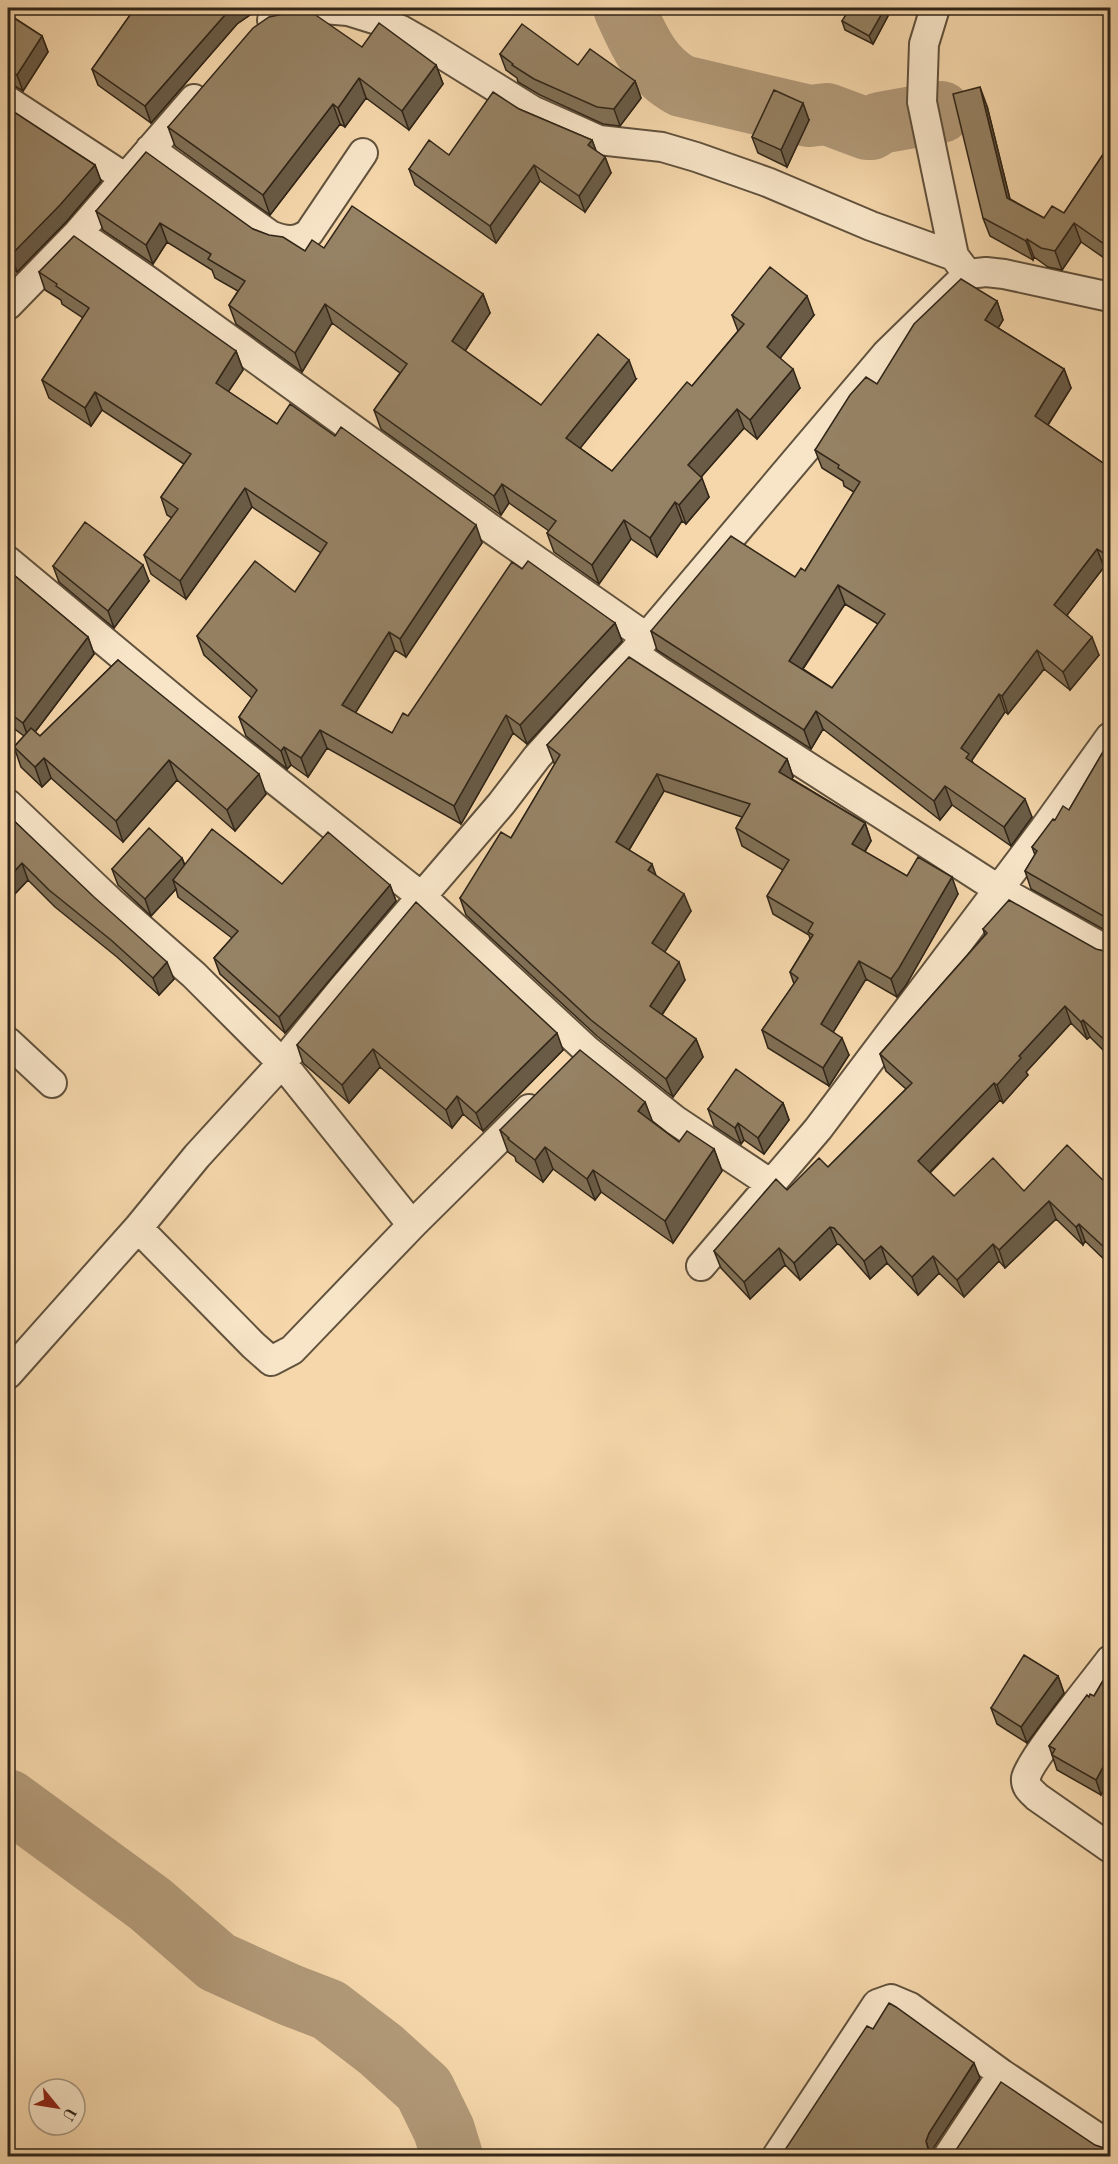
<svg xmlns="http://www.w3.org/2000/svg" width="1118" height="2164" viewBox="0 0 1118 2164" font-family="'Old Standard TT',serif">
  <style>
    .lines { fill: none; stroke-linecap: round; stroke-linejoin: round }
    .river { stroke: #b29a79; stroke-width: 62 }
    .minor-casing { stroke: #61523d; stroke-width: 32 }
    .minor { stroke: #f8e5c8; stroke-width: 28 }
    .wall { fill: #817056; stroke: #302518; stroke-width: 1.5; fill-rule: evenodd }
    .shaded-wall { fill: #695b46; stroke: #302518; stroke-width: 1.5 }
    .building { fill: #968264; stroke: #302518; stroke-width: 1.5; fill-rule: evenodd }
  </style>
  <rect width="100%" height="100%" fill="#f5d7ab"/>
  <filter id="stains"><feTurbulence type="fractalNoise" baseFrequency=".00333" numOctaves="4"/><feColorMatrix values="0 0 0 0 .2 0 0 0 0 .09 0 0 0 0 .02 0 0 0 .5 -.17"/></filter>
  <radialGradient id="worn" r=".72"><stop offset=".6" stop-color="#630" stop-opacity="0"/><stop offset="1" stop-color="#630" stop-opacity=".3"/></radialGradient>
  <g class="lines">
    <path class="river" d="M 624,8 C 638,39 650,69 682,86 L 809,116 L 827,114 L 867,129 L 871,129 L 880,123 L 941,112
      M 8,1800 L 150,1904 L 217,1962 L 290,1995 L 329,2010 L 381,2050 L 424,2089 L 444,2130 L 452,2156"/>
    <g class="minor-casing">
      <path id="minor" d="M 935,8 L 924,44 L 922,102 L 954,256 L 963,268
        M 272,20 L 324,9 L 348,11 L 377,20 L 401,30 L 429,46 L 532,110 L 577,130 L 599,140 L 662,147 L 696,157 L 767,182 L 871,226 L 954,256
        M 8,101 L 124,177
        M 150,149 L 270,235 C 285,241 296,243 309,233 L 363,153
        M 78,233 L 194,99
        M 968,274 L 986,272 L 1004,274 L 1110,297
        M 8,305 L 78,233 L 147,280 L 487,526 L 646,637
        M 8,561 L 193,715 L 422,897 L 587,1050 L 675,1120 L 771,1184 L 818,1129 L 1044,829 L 1110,737
        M 633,653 L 659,671 L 998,889 L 1110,952
        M 8,804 L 111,902 L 194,975 L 282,1063 L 412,1225
        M 8,1042 L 52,1083
        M 138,1228 L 253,1345 L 271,1361 L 292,1350 L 412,1225 L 529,1109
        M 701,1266 L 771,1184
        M 8,1374 L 138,1228 L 197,1156 L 282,1063 L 344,987 L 501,804 L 537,757 L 600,687 L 633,653 L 886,354 L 968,274
        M 1110,1660 C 1097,1678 1028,1762 1026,1778 C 1025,1787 1031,1791 1037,1797 L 1110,1848
        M 777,2156 L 877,2004 L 891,1999 L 910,2007 L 1002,2074 L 1110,2146
        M 948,2156 L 1002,2074"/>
    </g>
    <use href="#minor" class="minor"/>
  </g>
  <path class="wall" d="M 135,8 L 260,8 L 237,24 L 151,123 L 98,85 L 92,69 Z
    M 885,8 L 888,16 L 873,44 L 845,30 L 842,21 Z
    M 8,14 L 42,36 L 48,52 L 23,91 L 8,82 Z
    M 362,47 L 436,65 L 443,84 L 409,130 L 366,98 L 345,127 L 340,124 L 270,215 L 175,146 L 168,127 Z
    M 500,54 L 578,65 L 635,81 L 641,98 L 620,126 L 603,124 L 540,95 L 518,82 L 517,78 L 506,70 Z
    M 987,106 L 1010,199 L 1044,218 L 1064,213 L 1110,144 L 1110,262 L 1081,242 L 1062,270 L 1048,267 L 1034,257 L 1033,260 L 990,236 L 983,218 Z
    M 519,109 L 592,140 L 596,151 L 605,157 L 611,173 L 585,212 L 540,181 L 496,243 L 415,185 L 409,169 L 449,155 Z
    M 8,110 L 95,165 L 101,181 L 66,222 L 17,272 L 8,265 Z
    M 809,120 L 787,167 L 758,153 L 752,137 Z
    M 96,211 L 253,229 L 305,251 L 324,248 L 483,294 L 490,313 L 465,351 L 541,405 L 636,379 L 580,448 L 612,471 L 692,386 L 738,331 L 732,315 L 814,315 L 780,358 L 800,388 L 757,439 L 744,428 L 701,477 L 709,497 L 686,524 L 682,521 L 657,557 L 631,539 L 599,584 L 554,552 L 547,533 L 549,531 L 509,503 L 501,515 L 381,429 L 374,410 L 400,373 L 332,323 L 302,372 L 236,324 L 229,305 L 238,291 L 215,278 L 212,270 L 167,242 L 153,264 L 103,230 Z
    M 39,272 L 236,351 L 243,370 L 228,392 L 277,424 L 482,543 L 406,657 L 395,650 L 355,713 L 392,733 L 408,716 L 522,569 L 615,623 L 622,641 L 527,744 L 513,733 L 461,824 L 327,748 L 308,777 L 291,765 L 287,769 L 246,736 L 239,717 L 252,698 L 204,655 L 197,636 L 295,592 L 321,553 L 252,507 L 186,599 L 151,574 L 144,555 L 172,518 L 167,515 L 161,497 L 184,464 L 102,410 L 91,426 L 49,398 L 42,380 L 83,318 L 62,304 L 61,300 L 45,290 Z
    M 997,301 L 1003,320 L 998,328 L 1064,369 L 1071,388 L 1048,425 L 1110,468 L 1110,571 L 1104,567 L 1067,615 L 1099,655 L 1070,690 L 1044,669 L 1008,714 L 1005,712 L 972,760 L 972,762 L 1032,817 L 1011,846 L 952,805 L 940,820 L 823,729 L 811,749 L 657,650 L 651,631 L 795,577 L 805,571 L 854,492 L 844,486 L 843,481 L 822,468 L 815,450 L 877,384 ZM 845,604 L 878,624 L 832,688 L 803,669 Z
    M 53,566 L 149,581 L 114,628 L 59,582 Z
    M 8,570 L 88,637 L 94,654 L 35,732 L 40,736 L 118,660 L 266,794 L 235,831 L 177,780 L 123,842 L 51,778 L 42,787 L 21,767 L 14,747 L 24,736 L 8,724 Z
    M 1110,740 L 1110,933 L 1031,889 L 1025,871 L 1035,855 L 1032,847 L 1055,820 L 1069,810 Z
    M 547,745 L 787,759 L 793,777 L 792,779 L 865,823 L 871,841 L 865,852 L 907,876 L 958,894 L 906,985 L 897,997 L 866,979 L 833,1032 L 849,1055 L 829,1086 L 768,1048 L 762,1030 L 794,984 L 790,972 L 810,939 L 809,935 L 773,914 L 767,896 L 783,870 L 742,846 L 736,828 L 742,817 L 664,791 L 629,850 L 656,876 L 691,911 L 664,952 L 685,980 L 662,1015 L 696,1039 L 703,1057 L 673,1097 L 598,1037 L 466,915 L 460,898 L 511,838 L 555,764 L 554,763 Z
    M 8,815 L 174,979 L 159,995 L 117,957 L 55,907 L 28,880 L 8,901 Z
    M 182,858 L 185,865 L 282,884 L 390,885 L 396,901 L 285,1033 L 220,974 L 214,958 L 232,938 L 178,897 L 176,889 L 151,916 L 118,885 L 112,869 Z
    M 983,929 L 1104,951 L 1110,949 L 1110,1057 L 1090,1037 L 1087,1039 L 1071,1023 L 1026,1072 L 1028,1075 L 1003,1103 L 1000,1100 L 930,1173 L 954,1196 L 1024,1191 L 1110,1187 L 1110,1265 L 1085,1241 L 1083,1245 L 1056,1219 L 1005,1268 L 999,1261 L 964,1297 L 939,1273 L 918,1295 L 887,1263 L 870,1279 L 840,1245 L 837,1244 L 800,1280 L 785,1265 L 750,1299 L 721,1268 L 714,1251 L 787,1190 L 828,1167 L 906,1089 L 886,1071 L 880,1054 L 985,935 Z
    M 297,1045 L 563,1050 L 483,1131 L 463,1114 L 452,1128 L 380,1067 L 349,1103 L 303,1063 Z
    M 645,1102 L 652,1121 L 679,1142 L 714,1149 L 722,1171 L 673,1243 L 601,1192 L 595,1200 L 553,1169 L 543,1182 L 516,1161 L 515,1157 L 508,1152 L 500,1130 Z
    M 783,1103 L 789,1120 L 764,1154 L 744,1140 L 741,1144 L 714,1126 L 708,1109 Z
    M 1110,1669 L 1110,1779 L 1101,1795 L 1057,1770 L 1049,1746 L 1089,1697 L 1094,1696 Z
    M 1058,1676 L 1064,1693 L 1027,1743 L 997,1724 L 991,1708 Z"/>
  <path class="shaded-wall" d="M 231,8 L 260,8 L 237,24 L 151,123 L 145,106 Z
    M 885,8 L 888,16 L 873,44 L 869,36 Z
    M 42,36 L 48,52 L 23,91 L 17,75 Z
    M 436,65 L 443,84 L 409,130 L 402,111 Z
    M 359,78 L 366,98 L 345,127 L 338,108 Z
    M 635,81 L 641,98 L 620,126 L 614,109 Z
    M 980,87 L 987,106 L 1014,216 L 1007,198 Z
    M 803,103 L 809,120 L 787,167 L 781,150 Z
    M 333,104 L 340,124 L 270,215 L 263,195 Z
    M 592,140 L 598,156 L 588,145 Z
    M 605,157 L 611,173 L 585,212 L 579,196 Z
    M 95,165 L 101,181 L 66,222 L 17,272 L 11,255 Z
    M 534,165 L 540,181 L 496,243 L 490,226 Z
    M 160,223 L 167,242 L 153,264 L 146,245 Z
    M 1074,223 L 1081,242 L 1062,270 L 1055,251 Z
    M 1027,239 L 1034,257 L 1033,260 L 1026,241 Z
    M 483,294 L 490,313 L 459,360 L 452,341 Z
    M 807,296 L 814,315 L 774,366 L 767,347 Z
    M 997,301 L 1003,320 L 992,338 L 985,320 Z
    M 325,304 L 332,323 L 302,372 L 295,353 Z
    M 236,351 L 243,370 L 222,401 L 216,383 Z
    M 629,360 L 636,379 L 573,457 L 566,438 Z
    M 793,369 L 800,388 L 757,439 L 750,420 Z
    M 1064,369 L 1071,388 L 1042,434 L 1035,416 Z
    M 95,392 L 102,410 L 91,426 L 85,408 Z
    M 737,409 L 744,428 L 695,484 L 688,465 Z
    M 702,478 L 709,497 L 686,524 L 679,505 Z
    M 502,484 L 509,503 L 501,515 L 494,496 Z
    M 245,488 L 252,507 L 186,599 L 180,581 Z
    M 675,502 L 682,521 L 657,557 L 650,538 Z
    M 624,520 L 631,539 L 599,584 L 592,565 Z
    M 476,525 L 482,543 L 406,657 L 400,639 Z
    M 1097,549 L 1104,567 L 1061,623 L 1054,605 Z
    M 143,565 L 149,581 L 114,628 L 108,611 Z
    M 838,585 L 845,604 L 796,679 L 789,661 Z
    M 615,623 L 622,641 L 527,744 L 520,725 Z
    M 389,632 L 395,650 L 349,723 L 342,705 Z
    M 88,637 L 94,654 L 29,740 L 23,723 Z
    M 1092,637 L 1099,655 L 1070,690 L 1063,672 Z
    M 1037,650 L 1044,669 L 1008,714 L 1002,696 Z
    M 999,694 L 1005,712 L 972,760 L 976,773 L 973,777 L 961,748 Z
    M 816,711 L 823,729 L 811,749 L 804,730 Z
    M 506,715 L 513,733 L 461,824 L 454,806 Z
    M 320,730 L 327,748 L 308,777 L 301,758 Z
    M 284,747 L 291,765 L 287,769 L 281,751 Z
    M 44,758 L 51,778 L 42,787 L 35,767 Z
    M 787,759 L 793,777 L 785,789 L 779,772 Z
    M 169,760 L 177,780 L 123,842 L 116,821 Z
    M 259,774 L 266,794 L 235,831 L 227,810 Z
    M 657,774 L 664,791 L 623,860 L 616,842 Z
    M 945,786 L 952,805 L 940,820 L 934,801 Z
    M 1025,799 L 1032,817 L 1011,846 L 1004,827 Z
    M 865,823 L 871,841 L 858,862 L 852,844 Z
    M 182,858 L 188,875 L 173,880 L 176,889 L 151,916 L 145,899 Z
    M 22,863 L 28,880 L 8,901 L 8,878 Z
    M 652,864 L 658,881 L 648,870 Z
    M 952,877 L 958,894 L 906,985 L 897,997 L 891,979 Z
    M 390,885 L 396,901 L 285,1033 L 279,1017 Z
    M 684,894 L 691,911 L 659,961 L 652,943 Z
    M 859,961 L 866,979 L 827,1042 L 821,1024 Z
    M 167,962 L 174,979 L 159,995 L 153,978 Z
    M 679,962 L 685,980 L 656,1023 L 650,1006 Z
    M 1065,1006 L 1071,1023 L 1026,1072 L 1028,1075 L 1003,1103 L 997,1085 L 1019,1056 Z
    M 1083,1020 L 1090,1037 L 1087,1039 L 1081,1022 Z
    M 557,1033 L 563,1050 L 483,1131 L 476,1113 Z
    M 842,1038 L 849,1055 L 829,1086 L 823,1068 Z
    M 696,1039 L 703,1057 L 673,1097 L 666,1079 Z
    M 373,1049 L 380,1067 L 349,1103 L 342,1085 Z
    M 994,1083 L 1000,1100 L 924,1178 L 918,1161 Z
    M 457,1096 L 463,1114 L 452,1128 L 446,1110 Z
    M 645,1102 L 653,1123 L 638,1111 Z
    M 783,1103 L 789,1120 L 764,1154 L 758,1138 Z
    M 738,1123 L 744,1140 L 741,1144 L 735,1128 Z
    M 545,1147 L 553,1169 L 543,1182 L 535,1160 Z
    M 714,1149 L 722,1171 L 673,1243 L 665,1221 Z
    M 593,1170 L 601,1192 L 595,1200 L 587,1179 Z
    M 1049,1201 L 1056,1219 L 1005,1268 L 999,1250 Z
    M 1079,1224 L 1085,1241 L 1083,1245 L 1076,1227 Z
    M 830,1227 L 837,1244 L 800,1280 L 794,1263 Z
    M 993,1244 L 999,1261 L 964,1297 L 957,1280 Z
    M 1110,1244 L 1110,1263 L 1106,1249 Z
    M 881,1246 L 887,1263 L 870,1279 L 864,1261 Z
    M 779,1248 L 785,1265 L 750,1299 L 744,1282 Z
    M 933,1256 L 939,1273 L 918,1295 L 912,1277 Z
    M 1058,1676 L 1064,1693 L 1027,1743 L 1021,1727 Z
    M 1108,1758 L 1110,1764 L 1110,1779 L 1101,1795 L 1096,1780 Z
    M 974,2063 L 980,2078 L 934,2147 L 931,2157 L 926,2141 L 929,2133 Z
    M 1104,2148 L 1107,2157 L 1098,2157 Z"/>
  <path class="building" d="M 135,8 L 231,8 L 145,106 L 92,69 Z
    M 850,8 L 885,8 L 869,36 L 842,21 Z
    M 307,9 L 362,47 L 379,23 L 436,65 L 402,111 L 359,78 L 338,108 L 333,104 L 263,195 L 168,127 L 253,28 L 269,17 Z
    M 8,14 L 42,36 L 17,75 L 8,69 Z
    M 522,24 L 578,65 L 590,49 L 635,81 L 614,109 L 597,107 L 534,79 L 512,65 L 513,64 L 500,54 Z
    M 980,87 L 1007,198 L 1044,218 L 1052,206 L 1064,213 L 1110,144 L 1110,248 L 1074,223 L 1055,251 L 1041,248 L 1027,239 L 1026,241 L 983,218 L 953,94 Z
    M 774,90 L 803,103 L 781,150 L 752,137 Z
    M 493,92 L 519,109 L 592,140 L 588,145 L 605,157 L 579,196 L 534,165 L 490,226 L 409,169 L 429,140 L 449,155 Z
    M 8,108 L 95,165 L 60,205 L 11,255 L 8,253 Z
    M 146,152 L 253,229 L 269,235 L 283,237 L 305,251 L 312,240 L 324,248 L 352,206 L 483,294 L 452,341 L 541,405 L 598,334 L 629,360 L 566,438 L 612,471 L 687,382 L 692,386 L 744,324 L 732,315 L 770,267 L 807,296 L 767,347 L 793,369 L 750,420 L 737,409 L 688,465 L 702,478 L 679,505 L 675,502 L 650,538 L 624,520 L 592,565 L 547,533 L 556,521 L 502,484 L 494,496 L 374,410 L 407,364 L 325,304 L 295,353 L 229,305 L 245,281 L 208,259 L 211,254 L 160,223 L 146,245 L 96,211 Z
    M 74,236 L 236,351 L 216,383 L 277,424 L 290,404 L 335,436 L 341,427 L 476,525 L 400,639 L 389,632 L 342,705 L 392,733 L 403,713 L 408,716 L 512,562 L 522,569 L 528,561 L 615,623 L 520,725 L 506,715 L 454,806 L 320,730 L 301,758 L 284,747 L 281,751 L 239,717 L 257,690 L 197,636 L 255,561 L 295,592 L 327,543 L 245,488 L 180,581 L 144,555 L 178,509 L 161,497 L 191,454 L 95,392 L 85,408 L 42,380 L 89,308 L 56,286 L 57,284 L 39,272 Z
    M 961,279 L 997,301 L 985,320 L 1064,369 L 1035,416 L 1110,468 L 1110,557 L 1097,549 L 1054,605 L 1092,637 L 1063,672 L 1037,650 L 1002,696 L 999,694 L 961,748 L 969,754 L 966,758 L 1025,799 L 1004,827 L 945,786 L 934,801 L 816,711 L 804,730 L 651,631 L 731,536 L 795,577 L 801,568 L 805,571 L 860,482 L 838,468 L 839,465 L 815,450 L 850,395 L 866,377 L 877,384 L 914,324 ZM 838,585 L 885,614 L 832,688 L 789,661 Z
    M 85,522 L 143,565 L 108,611 L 53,566 Z
    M 8,570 L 88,637 L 23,723 L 8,712 Z
    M 629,657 L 787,759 L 779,772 L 865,823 L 852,844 L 907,876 L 918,857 L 952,877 L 899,968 L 891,979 L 859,961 L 821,1024 L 842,1038 L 823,1068 L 762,1030 L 798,978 L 790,972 L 813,935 L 808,932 L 813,923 L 767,896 L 789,860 L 736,828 L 750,804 L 657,774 L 616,842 L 652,864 L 648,870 L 684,894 L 652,943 L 679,962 L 650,1006 L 696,1039 L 666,1079 L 591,1020 L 460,898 L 501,832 L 511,838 L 560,755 L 547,745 Z
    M 118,660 L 259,774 L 227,810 L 169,760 L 116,821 L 44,758 L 35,767 L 14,747 L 31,728 L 40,736 Z
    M 1110,740 L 1110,920 L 1025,871 L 1037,851 L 1032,847 L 1053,819 L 1055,820 L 1063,806 L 1069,810 Z
    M 8,815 L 94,897 L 167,962 L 153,978 L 111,940 L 49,890 L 22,863 L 8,878 Z
    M 149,828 L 182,858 L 145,899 L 112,869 Z
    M 212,829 L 282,884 L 328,832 L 390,885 L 279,1017 L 214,958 L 238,931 L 173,880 Z
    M 1009,900 L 1096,949 L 1104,951 L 1110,949 L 1110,1045 L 1083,1020 L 1081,1022 L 1065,1006 L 1019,1056 L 1021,1058 L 997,1085 L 994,1083 L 918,1161 L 954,1196 L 993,1158 L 1024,1191 L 1067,1145 L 1110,1187 L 1110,1191 L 1109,1192 L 1110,1193 L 1110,1244 L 1106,1249 L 1079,1224 L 1076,1227 L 1049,1201 L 999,1250 L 993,1244 L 957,1280 L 933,1256 L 912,1277 L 881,1246 L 864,1261 L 834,1228 L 830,1227 L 794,1263 L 779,1248 L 744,1282 L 714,1251 L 776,1179 L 787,1190 L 819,1158 L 828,1167 L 912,1083 L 880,1054 L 987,933 L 983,929 Z
    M 416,902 L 557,1033 L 476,1113 L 457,1096 L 446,1110 L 373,1049 L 342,1085 L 297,1045 Z
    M 580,1050 L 645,1102 L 638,1111 L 679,1142 L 687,1131 L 714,1149 L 665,1221 L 593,1170 L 587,1179 L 545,1147 L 535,1160 L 508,1139 L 509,1138 L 500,1130 Z
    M 736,1069 L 783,1103 L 758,1138 L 738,1123 L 735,1128 L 708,1109 Z
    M 1024,1655 L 1058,1676 L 1021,1727 L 991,1708 Z
    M 1110,1669 L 1110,1759 L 1108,1758 L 1096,1780 L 1052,1755 L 1055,1749 L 1049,1746 L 1087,1695 L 1089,1697 L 1090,1694 L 1094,1696 Z
    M 889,2003 L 896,2007 L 974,2063 L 929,2133 L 926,2141 L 928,2149 L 934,2155 L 938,2157 L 777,2157 L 785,2150 L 867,2026 L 873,2029 Z
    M 1001,2082 L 1095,2145 L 1104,2148 L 1098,2157 L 948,2157 L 956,2150 Z"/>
  <rect width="1118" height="2164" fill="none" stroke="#f5d7ab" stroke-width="30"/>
  <rect x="9" y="9" width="1100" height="2146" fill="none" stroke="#302518" stroke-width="3"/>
  <rect x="15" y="15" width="1088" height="2134" fill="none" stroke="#302518" stroke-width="1.5"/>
  <g transform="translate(57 2107) rotate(120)"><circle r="28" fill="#f8e5c8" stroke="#a89882" stroke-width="1.5"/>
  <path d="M0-4.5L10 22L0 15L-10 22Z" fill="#8f2418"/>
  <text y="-9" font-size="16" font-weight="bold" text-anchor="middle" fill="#302518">U</text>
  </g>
  <rect width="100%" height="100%" filter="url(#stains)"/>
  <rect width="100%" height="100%" fill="url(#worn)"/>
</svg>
